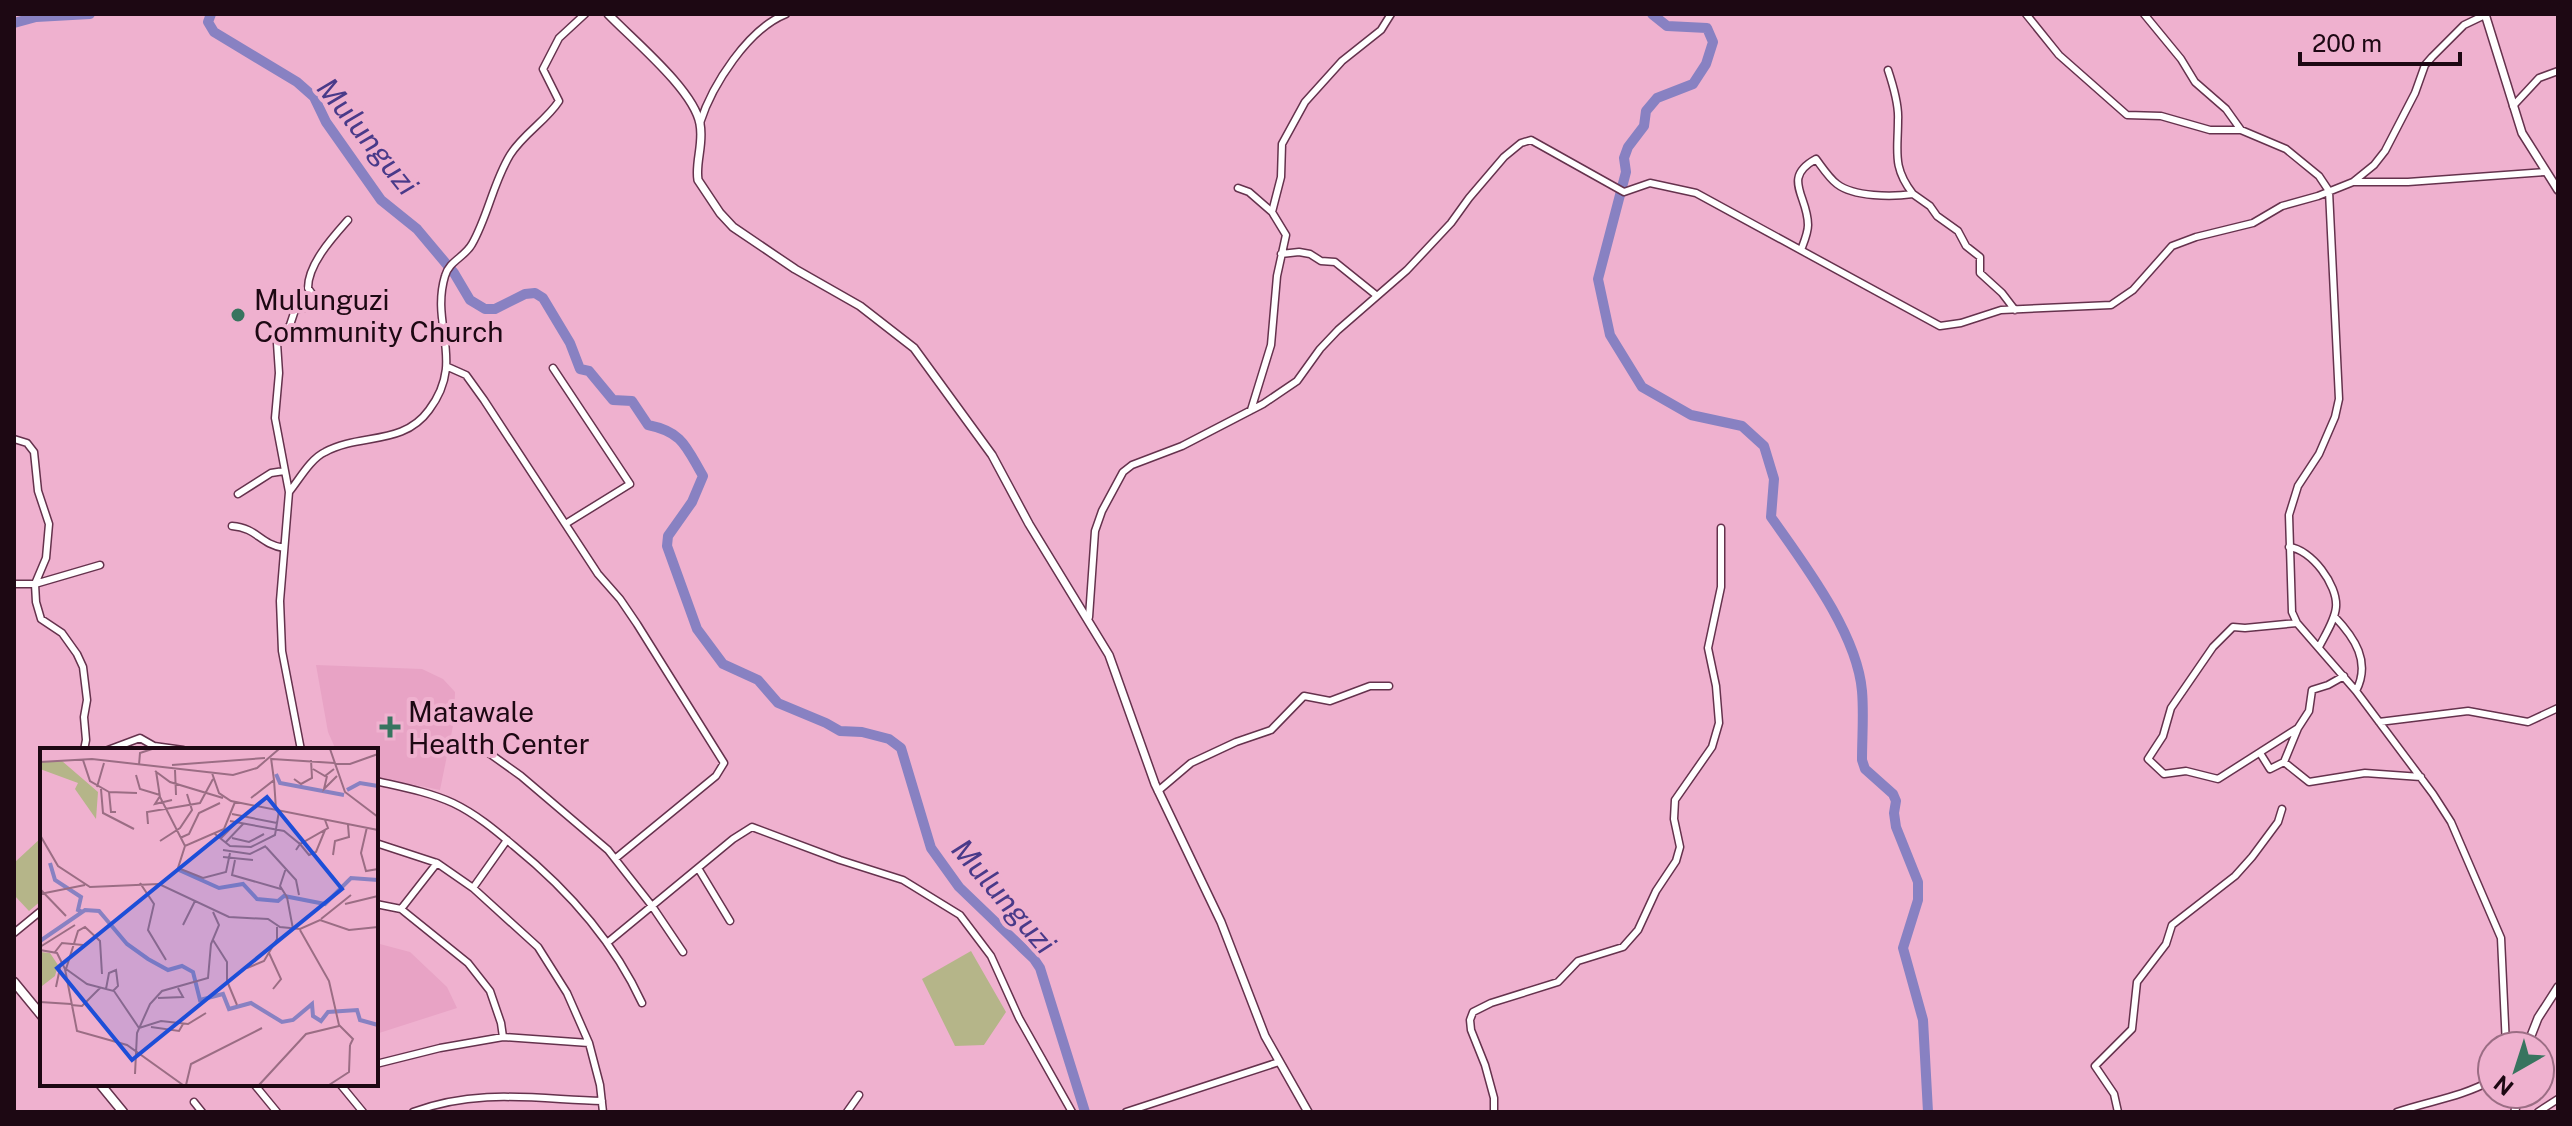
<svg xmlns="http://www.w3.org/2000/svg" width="2572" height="1126" viewBox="0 0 2572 1126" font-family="'Public Sans',sans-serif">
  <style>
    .built { fill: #e8a3c5 }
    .green { fill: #b5b589 }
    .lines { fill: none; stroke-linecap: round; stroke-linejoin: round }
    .river { stroke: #8881c2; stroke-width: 10 }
    .minor-casing { stroke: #65324d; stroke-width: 9 }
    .tertiary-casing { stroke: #65324d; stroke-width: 10 }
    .secondary-casing { stroke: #65324d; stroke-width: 11 }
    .minor { stroke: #fff; stroke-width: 6 }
    .tertiary { stroke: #fff; stroke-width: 7 }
    .secondary { stroke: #fff; stroke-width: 8 }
    .poi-dot { fill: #38745f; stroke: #efb1cf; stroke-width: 3 }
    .labels { text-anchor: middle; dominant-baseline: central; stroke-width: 8; stroke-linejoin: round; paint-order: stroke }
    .poi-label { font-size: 28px; fill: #1d0813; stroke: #efb1cf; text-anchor: start }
    .water-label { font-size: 30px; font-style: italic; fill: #493a89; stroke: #efb1cf }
    .inset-river { fill: none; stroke: #8881c2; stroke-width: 4 }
    .inset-road { fill: none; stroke: #9b6d84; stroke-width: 2 }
    .view { fill: #1d4ed8; fill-opacity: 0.15; stroke: #1d4ed8; stroke-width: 4 }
    .inset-edge { fill: none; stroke: #1d0813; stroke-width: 4 }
  </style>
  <rect width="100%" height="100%" fill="#efb1cf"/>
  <path class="built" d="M 316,665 L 422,669 L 443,679 L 455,692 L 454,721 L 440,790 L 376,777 L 376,750 L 336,750 L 328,732 Z
    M 376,943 L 410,952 L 447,987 L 457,1008 L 376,1034 Z"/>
  <path class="green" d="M 42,837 L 42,900 L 29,911 L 14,895 L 14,863 Z
    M 971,951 L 1006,1012 L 984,1045 L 955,1046 L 922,979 Z"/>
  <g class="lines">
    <path class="river" d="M 211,14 L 208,22 L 214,32 L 297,82 L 314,97 L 326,122 L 381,200 L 417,229 L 454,273 L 470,300 L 485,309 L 495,309 L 525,294 L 535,293 L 543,298 L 570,343 L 580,369 L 589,371 L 613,400 L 632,401 L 648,425 C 683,432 686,447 703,476 L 692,502 L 668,536 L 667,546 L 697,629 L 723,664 L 758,680 L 778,703 L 826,723 L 840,731 L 862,732 L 889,739 L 901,748 L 931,848 L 959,887 L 1034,959 L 1040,968 L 1085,1112
      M 1652,14 L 1667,26 L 1707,28 L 1713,42 L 1706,64 L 1693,84 L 1657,98 L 1646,111 L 1644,126 L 1628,147 L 1624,158 L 1626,172 L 1598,279 L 1610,335 L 1642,387 L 1691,415 L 1742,426 L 1764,446 L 1774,479 L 1771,517 C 1804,564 1857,633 1862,691 C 1864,714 1862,737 1862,760 L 1865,769 L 1893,794 L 1896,801 L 1894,813 L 1896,827 L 1918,882 L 1918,900 L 1903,948 L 1923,1020 L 1928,1112
      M 14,23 L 36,17 L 90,14"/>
    <g class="minor-casing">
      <path id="minor" d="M 2026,14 L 2059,55 L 2127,115 L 2161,116 L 2210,130 L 2241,130 L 2286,149 L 2319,176 L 2329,191 L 2339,399 L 2335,417 L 2319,454 L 2298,486 L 2289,515 L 2292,612 L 2297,623 L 2356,691 L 2433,794 L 2451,822 L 2501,938 L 2506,1046
        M 2144,14 L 2181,59 L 2195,82 L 2226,109 L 2241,130
        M 1888,70 C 1893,85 1899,105 1898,120 C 1898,152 1892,167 1913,194
        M 2513,106 L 2539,78 L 2558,71
        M 700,123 C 712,85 748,29 786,14
        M 2353,182 L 2408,182 L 2545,172
        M 1238,188 L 1249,192 L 1272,212
        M 1801,250 C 1804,242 1808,233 1808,225 C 1808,196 1781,178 1816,159 C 1822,167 1829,178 1837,184 C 1854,197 1892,197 1913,194 L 1930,206 L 1937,216 L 1958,231 L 1966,246 L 1980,257 L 1980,273 L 2002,293 L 2015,310
        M 1281,254 L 1299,252 L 1310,254 L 1321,261 L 1335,262 L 1376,295
        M 448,367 L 466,375 L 484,400 L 598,574 L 620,599 L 637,624 L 724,763 L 716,776 L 616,858
        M 553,368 L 630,484 L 567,523
        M 1251,410 L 1271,345 L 1277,276 L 1286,235 L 1272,212 L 1281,177 L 1282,144 L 1305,102 L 1342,61 L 1381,30 L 1391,14
        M 14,439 L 27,443 L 34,452 L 38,491 L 49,524 L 46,558 L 35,584
        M 289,492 C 299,480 310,459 325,452 C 360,433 403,446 429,410 C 466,361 430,326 445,276 C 449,261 465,257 472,244 C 488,216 493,183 510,155 C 523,134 546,121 559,101 L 543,69 L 559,38 L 585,14
        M 238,494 L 271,473 L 284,471
        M 232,526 C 258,528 259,544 284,548
        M 2289,547 C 2311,549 2338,585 2336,607 C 2335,620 2325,635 2319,647
        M 14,584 L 35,584 L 36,602 L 41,619 L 62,633 L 77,654 L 83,667 L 87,700 L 84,717 L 86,740 L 84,750
        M 35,584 L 100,565
        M 2334,616 C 2355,638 2371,662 2356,691
        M 1089,617 L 1095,531 L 1102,511 L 1123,472 L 1132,465 L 1182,446 L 1263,404 L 1297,381 L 1320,349 L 1338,330 L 1407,270 L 1451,223 L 1469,198 L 1504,157 L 1521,143 L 1531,140 L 1624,192 L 1650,183 L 1696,193 L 1940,326 L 1961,323 L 2001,310 L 2111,305 L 2133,290 L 2172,246 L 2196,237 L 2253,223 L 2282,206 L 2318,196 L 2353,182 L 2374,165 L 2385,151 L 2415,93 L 2425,65 L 2432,57 L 2464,25 L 2487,14
        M 2297,623 L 2245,628 L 2233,627 L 2213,647 L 2171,708 L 2163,736 L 2148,759 L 2164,774 L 2186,771 L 2218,779 L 2298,728 L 2309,711 L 2312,690 L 2328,685 L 2344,676
        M 2379,722 L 2468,711 L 2528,722 L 2558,708
        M 479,746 L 521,776 L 608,850 L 652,906 L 683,952
        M 108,750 L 140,738 L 154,746 L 183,750
        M 301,750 L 282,651 L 280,601 L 289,492 L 275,418 L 279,373 L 277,343 L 290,325 L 295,310 L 316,305 L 315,298 L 308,288 C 308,264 333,237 348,220
        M 2260,753 L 2270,769 L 2284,762 L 2298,728
        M 2284,762 L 2309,782 L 2365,773 L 2421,777
        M 376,781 C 402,787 429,792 453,803 C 476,814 495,830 514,846 C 567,889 613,940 642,1003
        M 1158,791 L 1191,763 L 1236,742 L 1271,730 L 1304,696 L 1330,701 L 1370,686 L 1389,686
        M 376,843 L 437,863 L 473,888 L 538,947 L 567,993 L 589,1043 L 600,1085 L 603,1112
        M 698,868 L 730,921
        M 473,888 L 507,840
        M 376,904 L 401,909 L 468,963 L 490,991 L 501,1023 L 503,1037
        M 401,909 L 437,863
        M 14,933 L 42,910
        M 607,943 L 733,839 L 752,827 L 840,860 L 903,880 L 960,915 L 991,956 L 1019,1018 L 1072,1112
        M 376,1064 L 440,1048 L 503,1037 L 589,1043
        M 254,1084 L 277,1112
        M 340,1084 L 363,1112
        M 194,1102 L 202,1112
        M 413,1112 C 478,1088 535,1099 602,1101
        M 847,1112 L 859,1095
        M 1126,1112 L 1279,1062
        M 1494,1112 L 1494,1098 L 1485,1065 L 1471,1030 L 1470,1020 L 1473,1012 L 1491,1003 L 1558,982 L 1578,961 L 1623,947 L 1638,930 L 1656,891 L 1676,861 L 1680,847 L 1674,819 L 1675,800 L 1712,747 L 1719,723 L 1716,686 L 1708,648 L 1721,587 L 1721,528
        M 2118,1112 L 2114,1094 L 2095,1066 L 2132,1029 L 2137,982 L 2166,944 L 2172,925 L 2235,876 L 2252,857 L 2278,822 L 2282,809
        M 2397,1112 C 2429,1101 2462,1097 2492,1080
        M 2538,1112 L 2558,1099"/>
    </g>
    <g class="tertiary-casing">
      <path id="tertiary" d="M 608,14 C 633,40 694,90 700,124 C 704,144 695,162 698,180 L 720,213 L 733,227 L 795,269 L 860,306 L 914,348 L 992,455 L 1029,524 L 1109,655 L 1155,784 L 1221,922 L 1265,1036 L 1308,1112
        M 2485,14 L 2522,133 L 2558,190
        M 2527,1046 L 2538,1018 L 2558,987
        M 2515,1112 L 2517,1094"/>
    </g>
    <g class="secondary-casing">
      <path id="secondary" d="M 14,982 L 42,1016
        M 100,1084 L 123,1112"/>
    </g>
    <use href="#minor" class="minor"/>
    <use href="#tertiary" class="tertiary"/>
    <use href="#secondary" class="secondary"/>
  </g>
  <g class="poi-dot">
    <circle cx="238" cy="315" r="8"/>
    <path d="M386 715h8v8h8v8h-8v8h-8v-8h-8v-8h8z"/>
  </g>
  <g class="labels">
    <g class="poi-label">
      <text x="254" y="299">Mulunguzi<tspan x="254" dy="32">Community Church</tspan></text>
      <text x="408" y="711">Matawale<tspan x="408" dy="32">Health Center</tspan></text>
    </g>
    <g class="water-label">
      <text transform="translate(368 136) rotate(51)">Mulunguzi</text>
      <text transform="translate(1004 896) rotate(49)">Mulunguzi</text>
    </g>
  </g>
  <g transform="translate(40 748)">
    <rect width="338" height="338" fill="#efb1cf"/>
    <path d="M 22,13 L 58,44 L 56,71 L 35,41 L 38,35 L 0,21 L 0,14 ZM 0,204 L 10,205 L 18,217 L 15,228 L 2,238 Z" fill="#b5b589"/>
    <path class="inset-river" d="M 236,26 L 240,35 L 304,47M 307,42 L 320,35 L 338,38M 10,115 L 15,132 L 41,149 L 38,162 L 43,164M 139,122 L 179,140 L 203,136 L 217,151 L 238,153 L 244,148 L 285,156 L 311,130 L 338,132M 0,193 L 45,162 L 59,163 L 87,196 L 108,211 L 128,222 L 142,218 L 153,224 L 160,252 L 183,246 L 189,261 L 211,255 L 242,274 L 253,272 L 272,256 L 273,268 L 281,273 L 288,264 L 317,262 L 320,272 L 338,277"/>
    <path class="inset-road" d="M 290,1 L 305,44 L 338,69M 232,11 L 310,16 L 338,6M 43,12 L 50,33 L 69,44 L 71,64 L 76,64M 0,14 L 52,11 L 193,27 L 217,20 L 239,1M 99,17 L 100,5 L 112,1M 132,17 L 225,10M 273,21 L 285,28 L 294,21M 135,22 L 136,47M 115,23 L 130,34 L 183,50M 116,23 L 120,49 L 145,98 L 184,81 L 195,54M 172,25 L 179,45 L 191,53 L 338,82M 96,27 L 100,41 L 120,47M 287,28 L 284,41 L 297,28M 254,31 L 261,36 L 272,30 L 271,12M 234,32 L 236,61M 57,39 L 64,15M 61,41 L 63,65 L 94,81M 69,44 L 97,45M 120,48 L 115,56 L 132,52M 211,50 L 234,32 L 231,10M 192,66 L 237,75M 190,73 L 244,83 L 260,96 L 288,80 L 285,72M 108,76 L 107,64 L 160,55 L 173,31M 327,79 L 321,105 L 326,123 L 338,121M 175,86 L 190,98 L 211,99 L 235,87 L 239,63M 0,87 L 18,118 L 50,139 L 119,136 L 189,169 L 228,171 L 240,179 L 260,181 L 280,172 L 309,182 L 338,179M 140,90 L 149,86 L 159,65 L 180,55M 192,90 L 209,94 L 224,86M 180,91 L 197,74M 120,93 L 140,80 L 152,62 L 147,46M 185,95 L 203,76M 145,98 L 138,120 L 163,130 L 186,124 L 190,105M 226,99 L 256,132 L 259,147M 183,102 L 210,106 L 226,98M 256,102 L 260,96 L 269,107 L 276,104 L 285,82M 293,107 L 295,93 L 309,89 L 308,77M 183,109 L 213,112M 195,112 L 192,127 L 241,141M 246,120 L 240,138 L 247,149 L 253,181M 100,135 L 114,156 L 108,182 L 126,212M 0,141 L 26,168M 0,146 L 45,137M 305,156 L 338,148M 281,171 L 311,147M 143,177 L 155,153M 260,182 L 289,233 L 299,277 L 313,291 L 310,297M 173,192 L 187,214 L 187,233 L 197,257M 0,199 L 35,177M 0,202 L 17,205 L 25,221 L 37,283 L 87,297 L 143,337M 15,204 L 22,195 L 43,197M 229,205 L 241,231 L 233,241M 207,220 L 224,213 L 237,191 L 237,179M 26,221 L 38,183 L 45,179 L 60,193 L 62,226M 26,221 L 47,236 L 74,243 L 99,280M 16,239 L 21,215M 66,241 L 69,225 L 76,222 L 78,238 L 73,243M 118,250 L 143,249 L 138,240M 0,254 L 31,256M 31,257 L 42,258 L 60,240M 111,279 L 139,283 L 143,276M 99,280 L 121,273 L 148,276 L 166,265M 95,326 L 97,285 L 110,256 L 122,243 L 168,230 L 171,196 L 179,177 L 173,164M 146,337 L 151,316 L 222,280M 219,337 L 266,286 L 299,278M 289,337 L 309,324 L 310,297"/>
    <path class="view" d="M 227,49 L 302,141 L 92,312 L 17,220 Z"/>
    <rect width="338" height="338" class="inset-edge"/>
  </g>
  <rect width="2572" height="1126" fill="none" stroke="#1d0813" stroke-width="32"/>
  <g transform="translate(2516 1070) rotate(219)"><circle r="38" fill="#efb1cf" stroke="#9b6d84" stroke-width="2"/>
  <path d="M0-6L14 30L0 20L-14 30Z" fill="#38745f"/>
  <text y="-12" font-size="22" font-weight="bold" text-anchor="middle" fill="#1d0813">N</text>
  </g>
  <path d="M2300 52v12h160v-12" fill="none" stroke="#1d0813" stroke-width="4"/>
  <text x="2312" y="52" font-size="24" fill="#1d0813" stroke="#efb1cf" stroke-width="6" paint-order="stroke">200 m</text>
</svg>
